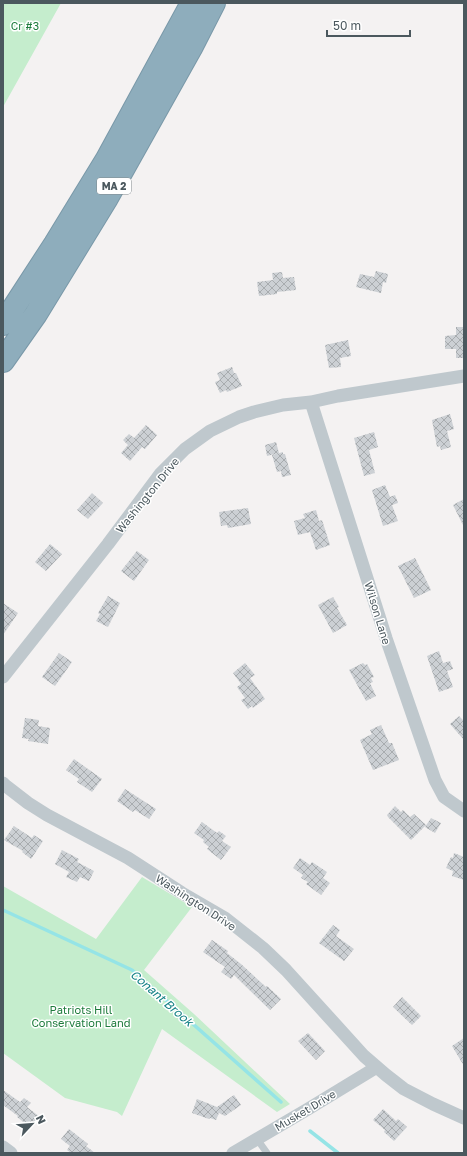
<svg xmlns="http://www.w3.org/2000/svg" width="467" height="1156" viewBox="0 0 467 1156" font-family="'Golos Text',sans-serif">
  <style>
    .green { fill: #c5edcd }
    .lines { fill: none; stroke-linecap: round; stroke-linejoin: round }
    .stream { stroke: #95e4e6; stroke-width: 3.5 }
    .building { fill: url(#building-cross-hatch) }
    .highway-casing { stroke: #7998a8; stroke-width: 24 }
    .lane { stroke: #bfc8cd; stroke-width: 7 }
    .street { stroke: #bfc8cd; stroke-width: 13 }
    .highway { stroke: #8eadbc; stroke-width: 22 }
    .labels { text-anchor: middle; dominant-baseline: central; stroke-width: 3; stroke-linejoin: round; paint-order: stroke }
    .shield { fill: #fff; stroke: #818a8e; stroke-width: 1 }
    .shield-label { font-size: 10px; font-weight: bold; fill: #4b585e }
    .park-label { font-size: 11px; fill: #1f7c3d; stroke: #fff }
    .street-label { font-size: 11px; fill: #4b585e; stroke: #fff }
    .water-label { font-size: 12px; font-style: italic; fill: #178387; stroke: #fff }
  </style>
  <defs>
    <pattern id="building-cross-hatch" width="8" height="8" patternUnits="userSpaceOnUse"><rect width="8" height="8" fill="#ccd0d4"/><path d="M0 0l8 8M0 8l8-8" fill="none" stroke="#a8acaf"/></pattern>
  </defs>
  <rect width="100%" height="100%" fill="#f4f2f2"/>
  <path class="green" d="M 3,3 L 61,3 L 3,107 Z
    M 142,877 L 192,907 L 144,970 L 194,1014 L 290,1104 L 277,1112 L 162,1029 L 122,1116 L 117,1112 L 65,1098 L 3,1053 L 3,886 L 96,939 Z"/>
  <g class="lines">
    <path class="stream" d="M 3,910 L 132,970 L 281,1102
      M 310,1131 L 338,1153"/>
  </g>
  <path class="building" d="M 376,271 L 388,274 L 386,283 L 383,282 L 381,293 L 356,287 L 360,274 L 374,277 Z
    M 282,272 L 283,278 L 294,277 L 296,290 L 277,292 L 277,294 L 259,296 L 257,282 L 273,280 L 272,273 Z
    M 456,327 L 464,327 L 464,358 L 456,358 L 456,349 L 445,349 L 445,336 L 456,335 Z
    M 348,340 L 351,356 L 340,358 L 341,367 L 329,368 L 325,345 Z
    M 232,367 L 234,373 L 236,373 L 242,386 L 227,392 L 226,390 L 220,393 L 215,382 L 220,380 L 217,373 Z
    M 450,414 L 454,429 L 447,431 L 451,447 L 441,450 L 440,446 L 437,447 L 432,420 Z
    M 146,425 L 157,435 L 145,449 L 142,447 L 130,461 L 121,453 L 128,445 L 123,440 L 129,434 L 134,438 Z
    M 374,432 L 378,447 L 369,450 L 375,473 L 364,476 L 354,438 Z
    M 276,442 L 279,453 L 267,456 L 265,445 Z
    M 283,452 L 283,454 L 285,454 L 291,475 L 282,477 L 281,471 L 277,472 L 272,455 Z
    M 385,485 L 390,497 L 395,495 L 398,503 L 392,505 L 398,521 L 383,526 L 372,490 Z
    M 92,493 L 103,503 L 88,519 L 77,510 Z
    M 464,499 L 464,527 L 453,505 Z
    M 248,508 L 251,524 L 228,528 L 227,525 L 221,526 L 219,512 Z
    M 316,510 L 319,521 L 322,520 L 330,545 L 316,550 L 310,532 L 298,535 L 294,521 L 305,518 L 303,514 Z
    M 50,544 L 62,554 L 46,571 L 35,562 Z
    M 137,551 L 149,560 L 134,581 L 121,571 Z
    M 415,558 L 431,590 L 414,598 L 398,566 Z
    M 108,596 L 120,603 L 108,627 L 96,621 L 100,614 L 98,613 Z
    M 333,597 L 339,607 L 337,608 L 347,625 L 333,633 L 318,605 Z
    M 3,603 L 18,613 L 3,635 Z
    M 439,651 L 443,663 L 450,661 L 453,669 L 447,671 L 453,687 L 439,692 L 427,656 Z
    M 59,653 L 72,662 L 55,686 L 42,677 Z
    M 245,663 L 255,675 L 250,678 L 265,699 L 253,708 L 252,706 L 248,709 L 241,700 L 245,698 L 237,687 L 241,684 L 233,673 Z
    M 363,663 L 365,665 L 367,664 L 374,677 L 371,678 L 373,682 L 370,683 L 376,696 L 366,701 L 349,670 Z
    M 459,716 L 464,721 L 464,740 L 450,724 Z
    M 25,718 L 39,720 L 38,726 L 50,728 L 48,744 L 28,741 L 29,739 L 22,738 Z
    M 381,725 L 389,743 L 392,743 L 399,760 L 373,770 L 360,740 L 372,734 L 370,730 Z
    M 74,759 L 102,779 L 92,792 L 77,782 L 79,779 L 66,770 Z
    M 125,789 L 156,809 L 149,819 L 135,810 L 133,812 L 117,801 Z
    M 395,806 L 401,812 L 403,810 L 410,817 L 414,814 L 426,825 L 411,840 L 388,817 L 387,815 Z
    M 431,818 L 441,823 L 435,833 L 425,827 Z
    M 202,822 L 217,833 L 219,831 L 226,836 L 222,841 L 231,847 L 221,860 L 207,849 L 209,847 L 203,842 L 204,840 L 194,833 Z
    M 14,826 L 32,838 L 34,835 L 43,841 L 31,859 L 22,852 L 23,851 L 4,840 Z
    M 62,850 L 79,859 L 77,862 L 94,871 L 89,881 L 80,877 L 77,882 L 66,877 L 69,872 L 55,864 Z
    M 454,853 L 464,857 L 464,880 L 452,876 L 453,871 L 446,868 L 451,857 L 453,858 Z
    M 300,858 L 310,865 L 312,862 L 327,872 L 323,878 L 330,883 L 321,895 L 306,884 L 308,882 L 301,878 L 303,875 L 293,868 Z
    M 333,925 L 340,930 L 336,936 L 354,949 L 344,961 L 319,943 Z
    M 212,940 L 228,951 L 227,953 L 241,964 L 266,987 L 267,986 L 281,999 L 270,1010 L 234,975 L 231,979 L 221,972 L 225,967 L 203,952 Z
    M 402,997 L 421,1016 L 412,1025 L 393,1007 Z
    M 308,1033 L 325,1051 L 316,1060 L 298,1041 Z
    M 464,1038 L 464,1066 L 452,1046 Z
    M 3,1090 L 20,1102 L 24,1098 L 31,1103 L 27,1107 L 40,1117 L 31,1128 L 17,1117 L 18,1116 L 3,1105 Z
    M 234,1095 L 241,1105 L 225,1116 L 219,1113 L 216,1120 L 210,1118 L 209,1119 L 192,1113 L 197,1099 L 217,1107 Z
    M 383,1109 L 396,1121 L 398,1119 L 407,1127 L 394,1141 L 384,1132 L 385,1130 L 373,1120 Z
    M 69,1129 L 88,1144 L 86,1146 L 95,1153 L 71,1153 L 67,1150 L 70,1146 L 61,1139 Z"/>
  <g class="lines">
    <g class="highway-casing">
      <path id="highway" d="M 3,324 L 55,244 L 107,159 L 192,3
        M 3,361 L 36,314 L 107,198 L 191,48 L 214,3"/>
    </g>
    <path class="lane" d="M 257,1139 L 267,1153"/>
    <path class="street" d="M 311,402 L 386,638 L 435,780 L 444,797 L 464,811
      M 3,677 L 108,544 L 161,473 L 185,449 L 210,431 L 239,417 L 254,412 L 283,405 L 311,402 L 338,396 L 464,376
      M 3,783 L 6,786 L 28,803 L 47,815 L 128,858 L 182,893 L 225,918 L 263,948 L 286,970 L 364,1056 L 386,1075 L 404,1089 L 433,1104 L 464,1118
      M 3,1147 L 11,1153
      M 233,1153 L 308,1109 L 377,1067"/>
    <use href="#highway" class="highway"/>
  </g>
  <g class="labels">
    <rect class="shield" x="97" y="178" width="34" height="16" rx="3"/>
    <g class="shield-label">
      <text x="114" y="186">MA 2</text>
    </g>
    <g class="park-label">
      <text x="25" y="25">Cr #3</text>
      <text x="81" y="1009">Patriots Hill<tspan x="81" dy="13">Conservation Land</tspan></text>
    </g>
    <g class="street-label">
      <text transform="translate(147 495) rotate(-51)">Washington Drive</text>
      <text transform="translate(378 613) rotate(73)">Wilson Lane</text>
      <text transform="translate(196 902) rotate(33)">Washington Drive</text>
      <text transform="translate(305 1110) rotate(-31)">Musket Drive</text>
    </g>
    <g class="water-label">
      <text transform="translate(162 998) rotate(41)">Conant Brook</text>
    </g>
  </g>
  <rect width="467" height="1156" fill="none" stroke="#4b585e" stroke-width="8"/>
  <g transform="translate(32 1124) rotate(64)" stroke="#ffffff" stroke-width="3" paint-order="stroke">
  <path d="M0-3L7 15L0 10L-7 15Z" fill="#4b585e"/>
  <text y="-6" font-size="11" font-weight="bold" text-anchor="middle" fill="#4b585e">N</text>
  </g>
  <path d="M327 30v6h83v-6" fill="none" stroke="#4b585e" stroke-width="2"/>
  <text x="333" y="30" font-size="12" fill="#4b585e" stroke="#ffffff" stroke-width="3" paint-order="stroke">50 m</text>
</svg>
